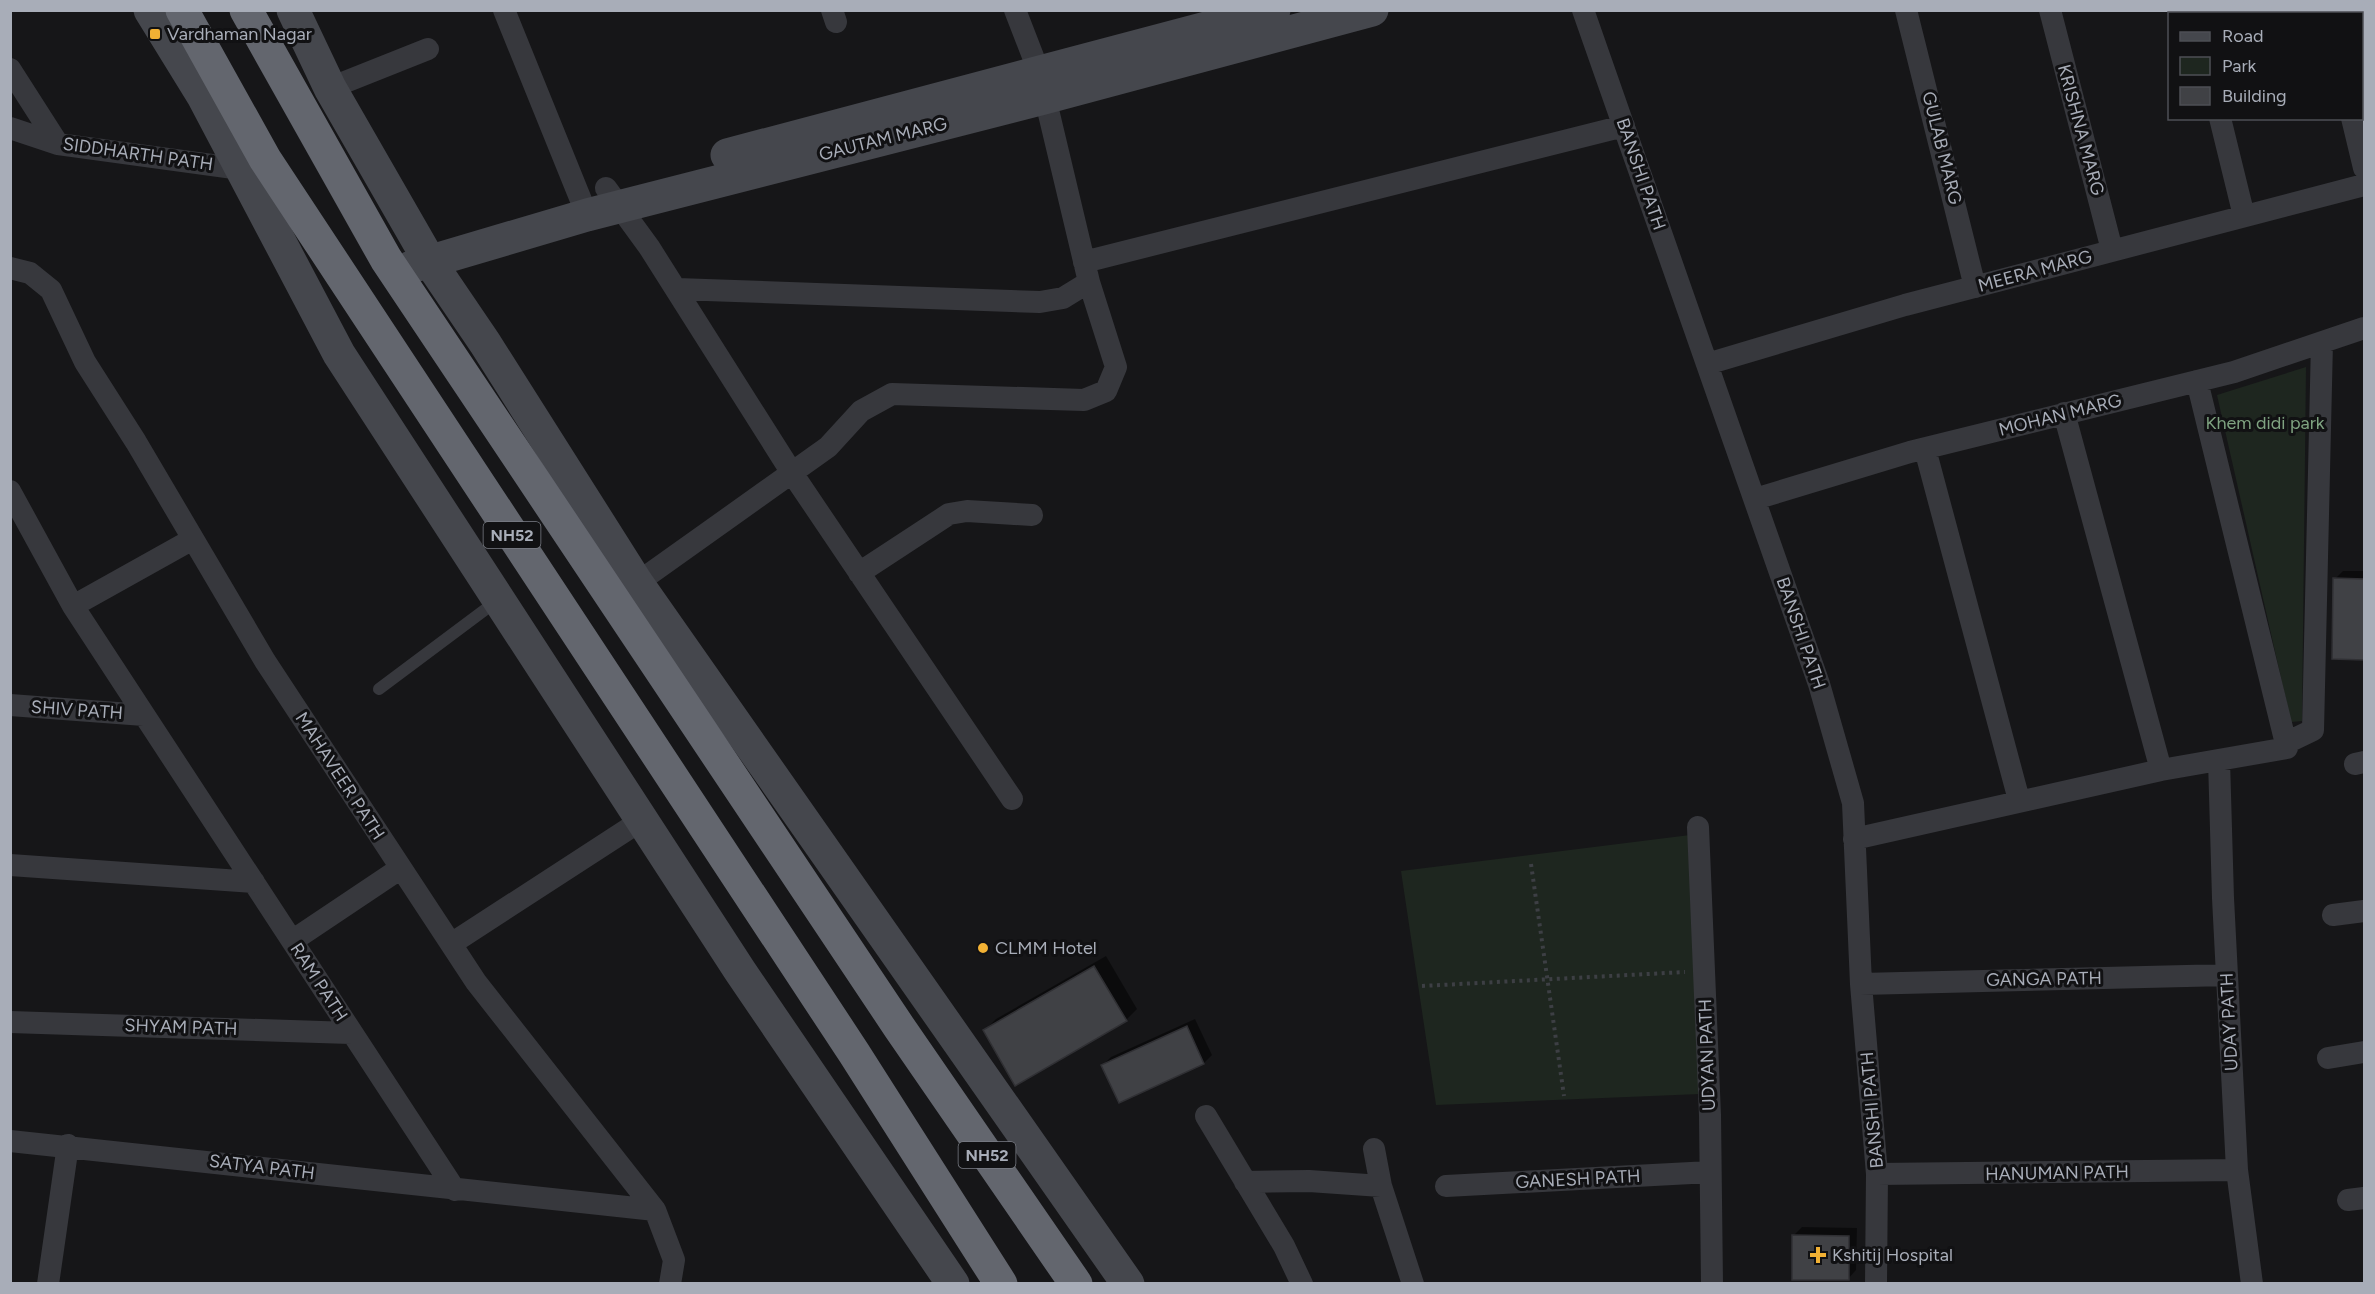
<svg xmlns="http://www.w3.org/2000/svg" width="2375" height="1294" viewBox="0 0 2375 1294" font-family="Figtree,sans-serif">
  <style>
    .green { fill: #1e261f }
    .shadow { fill: #0007 }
    .building { fill: #404145; stroke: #303034; stroke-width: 1.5 }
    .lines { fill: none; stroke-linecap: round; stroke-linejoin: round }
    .path { stroke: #3d3f44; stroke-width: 4; stroke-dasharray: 3 4.5; stroke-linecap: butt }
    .lane { stroke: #37383d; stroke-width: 12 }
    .street { stroke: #37383d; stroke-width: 22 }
    .secondary { stroke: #45474d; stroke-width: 33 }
    .highway { stroke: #63666e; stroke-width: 33 }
    .poi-dot { fill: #f2b134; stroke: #111113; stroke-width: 2 }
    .labels { text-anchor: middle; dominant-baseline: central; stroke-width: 6; stroke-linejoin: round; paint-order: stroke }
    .shield { fill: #111113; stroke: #7b7e86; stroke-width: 1.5 }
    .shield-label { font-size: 16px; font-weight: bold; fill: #a8adb8 }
    .poi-label { font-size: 18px; fill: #a8adb8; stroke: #111113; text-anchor: start }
    .street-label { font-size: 18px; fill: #a8adb8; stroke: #111113 }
    .park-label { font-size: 18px; fill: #7fa381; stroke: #111113 }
  </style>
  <rect width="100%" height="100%" fill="#161618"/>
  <path class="green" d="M 2306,367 L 2302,721 L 2291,722 L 2217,395 Z
    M 1690,835 L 1700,1094 L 1436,1105 L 1401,871 Z"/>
  <path class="shadow" d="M 2343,571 L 2364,571 L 2364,658 L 2333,657 L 2335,579 Z
    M 1106,956 L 1137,1009 L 1126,1020 L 985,1030 L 996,1019 Z
    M 1195,1019 L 1212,1055 L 1204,1063 L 1119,1101 L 1103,1065 L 1111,1057 Z
    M 1802,1227 L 1857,1228 L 1856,1270 L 1848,1279 L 1793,1236 Z"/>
  <path class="building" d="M 2333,578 L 2364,579 L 2364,660 L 2332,659 Z
    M 1094,966 L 1127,1021 L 1015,1086 L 983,1030 Z
    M 1187,1026 L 1204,1064 L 1119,1103 L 1101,1065 Z
    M 1792,1235 L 1849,1236 L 1849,1280 L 1792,1280 Z"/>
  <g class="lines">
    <path class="path" d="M 1531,864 L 1564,1096
      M 1422,986 L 1685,972"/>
    <path class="lane" d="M 379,689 L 498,600"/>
    <path class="street" d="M 504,10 L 587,215
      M 832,10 L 836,22
      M 1583,10 L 1819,684 L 1853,803 L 1861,984 L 1877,1174 L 1876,1284
      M 1906,10 L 1975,287
      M 2050,10 L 2112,250
      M 2193,10 L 2194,14
      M 2325,10 L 2326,14
      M 10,69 L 58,144
      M 330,88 L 428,49
      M 2220,118 L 2244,216
      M 2352,118 L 2364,168
      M 10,128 L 58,144 L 241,169 L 250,165
      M 606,188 L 649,247 L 792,473 L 1012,799
      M 1084,262 L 1624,126
      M 10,268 L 30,273 L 51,290 L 85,362 L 136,442 L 265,661 L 476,982 L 655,1210 L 674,1260 L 670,1284
      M 677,289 L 1040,302 L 1063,298 L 1089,282
      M 1707,364 L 1905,305 L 2364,185
      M 2064,413 L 2161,770
      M 1925,449 L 2019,800
      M 10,491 L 73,606 L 455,1190
      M 1755,499 L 1910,452 L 2234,372 L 2364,328
      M 859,573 L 949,514 L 967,511 L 1032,515
      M 637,583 L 828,447 L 861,411 L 892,394 L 1084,400 L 1106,391 L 1116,367 L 1089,282 L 1039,72 L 1015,10
      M 73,606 L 193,539
      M 10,705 L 144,715
      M 2286,743 L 2313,730 L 2322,342
      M 2219,760 L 2223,898 L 2237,1170 L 2252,1284
      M 2355,764 L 2364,762
      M 1698,827 L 1710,1115 L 1712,1284
      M 1854,839 L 2161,770 L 2287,748 L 2197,381
      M 10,865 L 254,882
      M 2333,915 L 2364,911
      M 292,941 L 401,868
      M 451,944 L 642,820
      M 1861,984 L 2227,975
      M 10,1022 L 351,1033
      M 2328,1058 L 2364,1052
      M 1206,1116 L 1284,1246 L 1302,1284
      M 10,1141 L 655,1210
      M 1374,1149 L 1381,1186 L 1413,1284
      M 1877,1174 L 2237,1170
      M 1245,1182 L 1309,1181 L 1381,1186
      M 1446,1186 L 1710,1172
      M 2348,1200 L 2364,1198
      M 48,1284 L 68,1145"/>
    <path class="secondary" d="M 150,10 L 203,96 L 339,354 L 740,971 L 953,1284
      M 293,10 L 330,88 L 430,262 L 485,343 L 637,583 L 1128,1284
      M 727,155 L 1274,10
      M 411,267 L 587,215 L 1044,98 L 1372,10"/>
    <path class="highway" d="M 182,10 L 265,159 L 854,1053 L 1001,1284
      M 246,10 L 386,259 L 899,1027 L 1076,1284"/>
  </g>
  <g class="poi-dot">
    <rect x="149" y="28" width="12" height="12" rx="3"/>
    <circle cx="983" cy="948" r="6"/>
    <path d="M1815 1246h6v6h6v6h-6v6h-6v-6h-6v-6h6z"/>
  </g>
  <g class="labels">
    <g class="shield">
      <rect x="483.5" y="522" width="57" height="26" rx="4.5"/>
      <rect x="958.5" y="1142" width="57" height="26" rx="4.5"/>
    </g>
    <g class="shield-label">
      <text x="512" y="535">NH52</text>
      <text x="987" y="1155">NH52</text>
    </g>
    <g class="poi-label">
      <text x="167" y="34">Vardhaman Nagar</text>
      <text x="995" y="948">CLMM Hotel</text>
      <text x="1832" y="1255">Kshitij Hospital</text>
    </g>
    <g class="street-label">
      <text transform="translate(2081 130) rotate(75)">KRISHNA MARG</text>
      <text transform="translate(883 139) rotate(-14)">GAUTAM MARG</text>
      <text transform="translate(1942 148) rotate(76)">GULAB MARG</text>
      <text transform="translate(138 154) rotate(8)">SIDDHARTH PATH</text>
      <text transform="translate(1641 174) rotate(71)">BANSHI PATH</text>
      <text transform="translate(2035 271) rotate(-15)">MEERA MARG</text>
      <text transform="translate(2060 415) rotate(-14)">MOHAN MARG</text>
      <text transform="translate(1801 633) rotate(71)">BANSHI PATH</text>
      <text transform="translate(77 710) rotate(4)">SHIV PATH</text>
      <text transform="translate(340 776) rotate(57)">MAHAVEER PATH</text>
      <text transform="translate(2044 979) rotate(-1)">GANGA PATH</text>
      <text transform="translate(319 982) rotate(57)">RAM PATH</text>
      <text transform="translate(2229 1022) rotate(-93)">UDAY PATH</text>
      <text transform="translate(181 1027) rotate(2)">SHYAM PATH</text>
      <text transform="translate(1707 1055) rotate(-92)">UDYAN PATH</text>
      <text transform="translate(1872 1110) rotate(-95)">BANSHI PATH</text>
      <text transform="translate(262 1167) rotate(7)">SATYA PATH</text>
      <text transform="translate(2057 1173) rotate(-1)">HANUMAN PATH</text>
      <text transform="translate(1578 1179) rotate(-3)">GANESH PATH</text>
    </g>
    <g class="park-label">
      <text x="2265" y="423">Khem didi park</text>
    </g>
  </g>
  <rect width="2375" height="1294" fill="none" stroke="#a8adb8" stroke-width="24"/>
  <rect x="2168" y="12" width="195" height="108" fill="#111113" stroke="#4d4f55" stroke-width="1.5"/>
  <rect x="2180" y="32" width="30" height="9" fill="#45474d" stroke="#4d4f55" stroke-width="1.5"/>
  <text x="2222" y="42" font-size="18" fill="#a8adb8">Road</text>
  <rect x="2180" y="57" width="30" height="18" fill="#1e261f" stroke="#4d4f55" stroke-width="1.5"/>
  <text x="2222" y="72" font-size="18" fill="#a8adb8">Park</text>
  <rect x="2180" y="87" width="30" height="18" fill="#404145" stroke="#4d4f55" stroke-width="1.5"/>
  <text x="2222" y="102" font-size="18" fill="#a8adb8">Building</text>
</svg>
